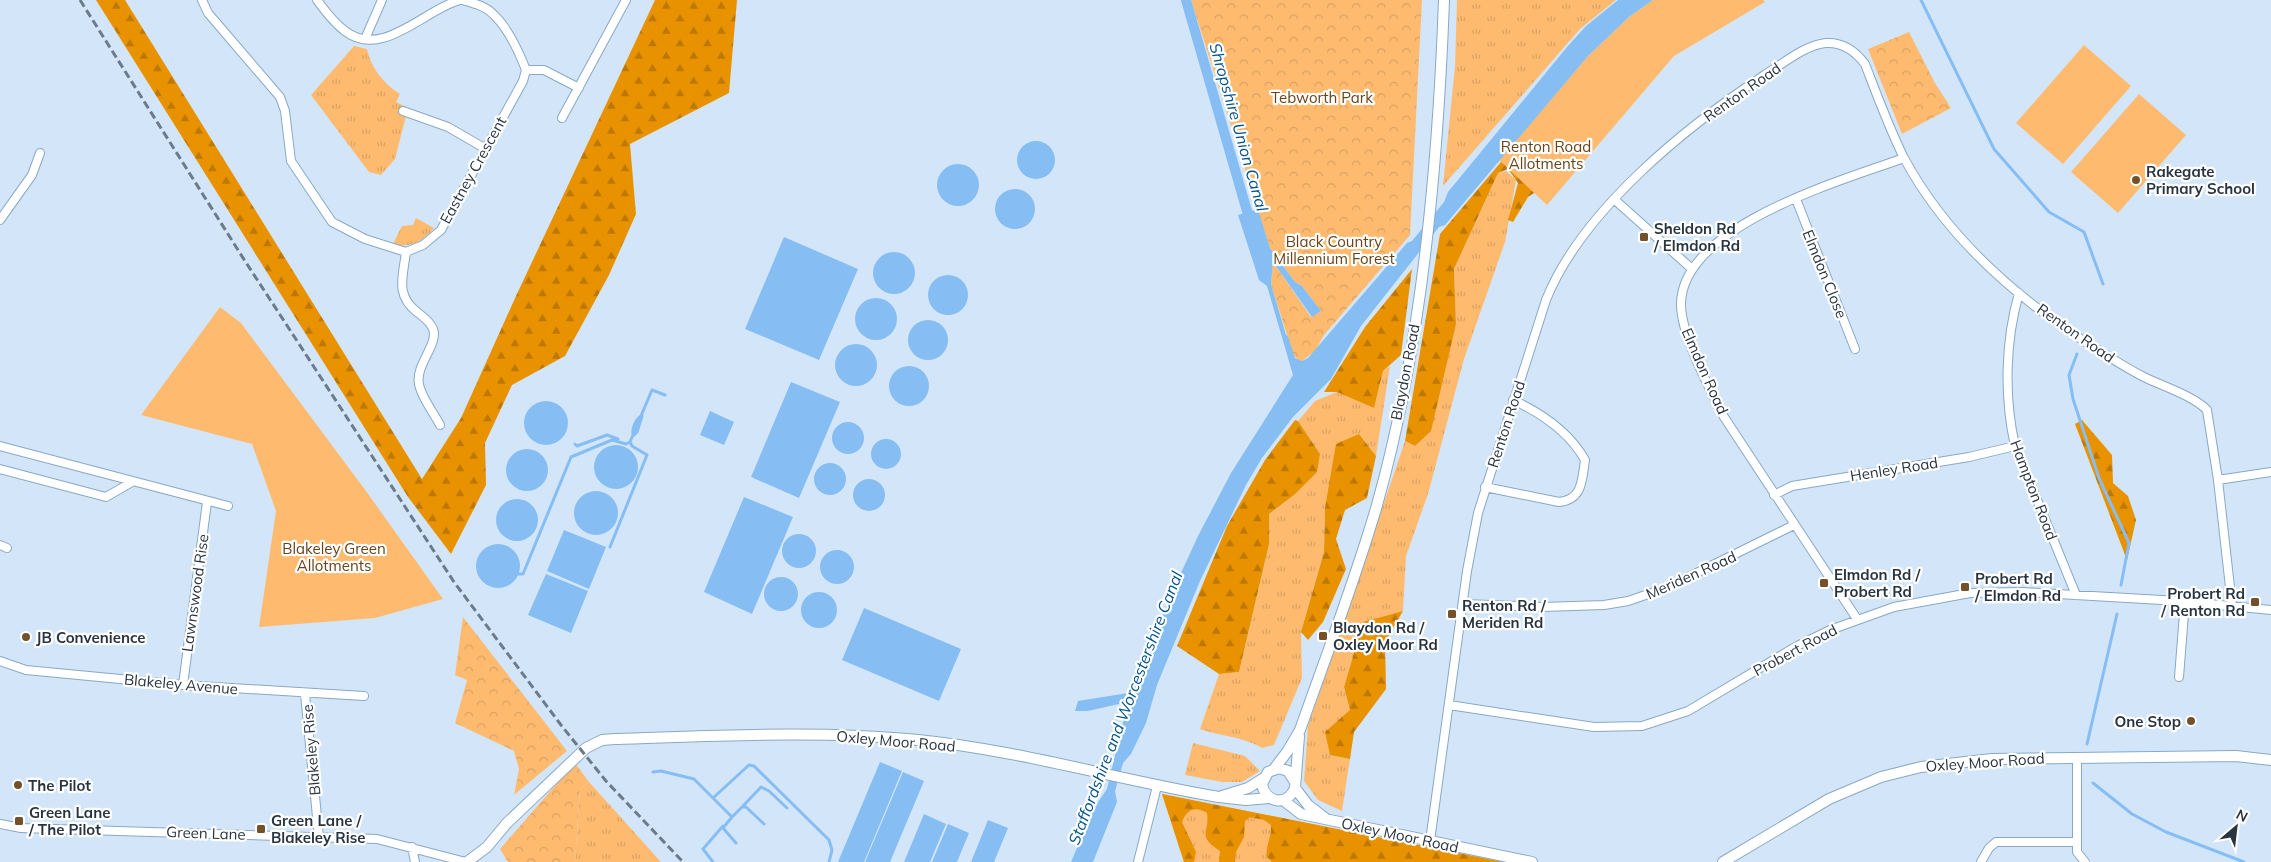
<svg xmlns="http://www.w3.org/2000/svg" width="2271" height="862" viewBox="0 0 2271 862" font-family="Mulish,sans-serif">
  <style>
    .grass { fill: url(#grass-tufts) }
    .forest { fill: url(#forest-firs) }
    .park { fill: url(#park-crowns) }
    .garden { fill: #febb70 }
    .water { fill: #86bef3 }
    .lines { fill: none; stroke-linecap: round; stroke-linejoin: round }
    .stream { stroke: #86bef3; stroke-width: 3 }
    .canal { stroke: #86bef3; stroke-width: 10 }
    .minor-casing { stroke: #89a8c6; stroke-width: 10 }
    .tertiary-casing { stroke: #89a8c6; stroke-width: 12 }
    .minor { stroke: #fff; stroke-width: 8 }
    .tertiary { stroke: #fff; stroke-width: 10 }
    .rail { stroke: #6c7b8a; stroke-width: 3; stroke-dasharray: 8 4; stroke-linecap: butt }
    .poi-dot { fill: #74512a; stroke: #fff; stroke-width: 2 }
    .labels { text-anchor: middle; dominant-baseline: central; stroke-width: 4.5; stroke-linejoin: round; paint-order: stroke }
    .street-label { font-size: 15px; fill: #283541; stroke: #fff }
    .park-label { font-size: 15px; fill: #684418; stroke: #fff }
    .poi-label { font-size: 15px; font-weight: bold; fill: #283541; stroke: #fff; text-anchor: start }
    .water-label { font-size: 16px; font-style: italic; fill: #04538b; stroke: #fff }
  </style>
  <defs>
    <pattern id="grass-tufts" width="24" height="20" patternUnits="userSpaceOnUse" patternTransform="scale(1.25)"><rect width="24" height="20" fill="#febb70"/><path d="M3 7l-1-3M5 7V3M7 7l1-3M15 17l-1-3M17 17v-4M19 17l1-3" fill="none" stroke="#daa162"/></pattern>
    <pattern id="forest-firs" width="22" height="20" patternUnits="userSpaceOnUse" patternTransform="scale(1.25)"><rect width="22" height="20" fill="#e99200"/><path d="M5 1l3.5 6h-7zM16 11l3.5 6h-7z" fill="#bd7804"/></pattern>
    <pattern id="park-crowns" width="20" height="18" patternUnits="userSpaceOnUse" patternTransform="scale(1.25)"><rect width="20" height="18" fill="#febb70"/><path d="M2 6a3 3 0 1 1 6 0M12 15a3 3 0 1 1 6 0" fill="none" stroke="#daa162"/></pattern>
  </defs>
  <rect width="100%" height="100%" fill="#d3e6f9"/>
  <path class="grass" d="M 1457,0 L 1616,0 L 1580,29 L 1443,186 L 1455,66 Z
    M 354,46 L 367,49 C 371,68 384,84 400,94 L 396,102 L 408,108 L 395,159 L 381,175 L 369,172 L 311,95 Z
    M 1506,171 L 1516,180 L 1505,242 L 1464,359 L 1428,494 L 1406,556 L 1403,611 L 1363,622 L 1344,687 L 1350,710 L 1330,755 L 1350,759 L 1342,811 L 1318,800 L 1304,781 L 1308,726 L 1405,441 L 1415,446 L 1456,324 L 1454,269 L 1498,173 Z
    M 416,218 L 434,228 C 421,242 413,248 393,244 L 402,226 L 413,225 Z
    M 1390,366 L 1376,456 L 1359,434 L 1325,508 L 1324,552 L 1301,632 L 1302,678 L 1274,745 L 1262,748 C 1244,737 1220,736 1200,729 L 1219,674 L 1239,672 L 1269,544 L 1269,514 L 1294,495 L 1320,454 L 1298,421 L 1315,401 L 1337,392 L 1374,407 L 1383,371 Z
    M 1193,743 L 1245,756 L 1260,771 L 1242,782 L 1222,782 L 1185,775 Z
    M 589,782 L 661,862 L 575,862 L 580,789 Z
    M 1162,794 L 1503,862 L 1184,862 Z"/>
  <path class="forest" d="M 96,0 L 125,0 L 422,479 L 461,418 L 516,296 L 655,0 L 737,0 L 729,93 L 630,144 L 636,214 L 609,275 L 565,356 L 512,385 L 485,443 L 486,485 L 451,554 L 408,497 Z
    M 1512,149 L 1537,191 L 1528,197 L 1513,222 L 1508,220 L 1518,183 L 1508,169 L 1498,173 L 1454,269 L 1456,324 L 1431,431 L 1415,446 L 1405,441 L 1440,234 Z
    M 1412,269 L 1401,355 L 1383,371 L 1374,408 L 1337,392 L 1324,392 L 1365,327 Z
    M 1295,420 L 1298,421 L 1320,454 L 1317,472 L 1294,495 L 1269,514 L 1269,544 L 1239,672 L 1219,674 L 1177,646 L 1227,526 L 1265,460 Z
    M 2082,420 L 2112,455 L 2113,483 L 2128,496 L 2136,520 L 2127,560 L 2075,424 Z
    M 1359,434 L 1376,456 L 1367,498 L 1345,510 L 1336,539 L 1346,569 L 1323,622 L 1308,640 L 1301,632 L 1324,552 L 1325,508 L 1336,444 Z
    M 1403,611 L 1385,642 L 1386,689 L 1354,732 L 1350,759 L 1330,755 L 1325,732 L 1350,710 L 1344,687 L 1363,622 Z
    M 1162,794 L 1503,862 L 1272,862 L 1267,857 C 1265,846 1272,837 1271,825 L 1264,820 L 1250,817 L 1245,821 L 1244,837 L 1236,852 L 1235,862 L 1219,862 L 1220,851 C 1196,835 1210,834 1207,813 C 1195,806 1187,809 1182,822 L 1196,852 L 1194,862 L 1184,862 Z"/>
  <path class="park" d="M 1191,0 L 1422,0 L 1410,235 L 1324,335 L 1315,351 L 1302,361 L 1298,360 L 1293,354 L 1271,284 L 1273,262 L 1311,317 L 1321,311 L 1302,286 L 1295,282 L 1270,248 Z
    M 1909,32 L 1935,83 L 1951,108 L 1902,134 L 1868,49 Z
    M 463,617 L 567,751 L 514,795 L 519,769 L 514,751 L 455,723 L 467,680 L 455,675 Z
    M 575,763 L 589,782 L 580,789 L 575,862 L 508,862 L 500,849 Z"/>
  <path class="garden" d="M 1653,0 L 1763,0 L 1765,2 L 1674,56 L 1547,205 L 1499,160 L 1588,56 L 1629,17 Z
    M 2084,45 L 2131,86 L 2063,164 L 2016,123 Z
    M 2139,94 L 2186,135 L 2118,213 L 2071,172 Z
    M 220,307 L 241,323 L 366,491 L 443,599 L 375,618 L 259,627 L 276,511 L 252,444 L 141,415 Z"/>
  <path class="water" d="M 1618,0 L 1653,0 L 1629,17 L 1588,56 L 1445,225 L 1439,227 L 1361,326 L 1331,379 L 1293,417 L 1262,458 L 1246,485 L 1200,581 L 1157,685 L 1146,723 L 1131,754 L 1123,763 L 1115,791 L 1117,802 L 1093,862 L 1071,862 L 1094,808 L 1107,789 L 1127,706 L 1123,703 L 1088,711 L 1075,711 L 1078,701 L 1128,693 L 1134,690 L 1170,597 L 1198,536 L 1231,473 L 1293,375 L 1267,286 L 1259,280 L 1238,215 L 1258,209 L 1270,248 L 1295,282 L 1302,286 L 1321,311 L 1312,317 L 1273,262 L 1271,284 L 1286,335 L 1288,336 L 1295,358 L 1302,361 L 1308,358 L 1407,243 L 1412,241 L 1444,202 L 1448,192 L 1567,47 L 1586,26 Z
    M1017 160a19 19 0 1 1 38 0a19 19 0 1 1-38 0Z
    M937 185a21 21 0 1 1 42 0a21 21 0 1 1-42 0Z
    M995 209a20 20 0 1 1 40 0a20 20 0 1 1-40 0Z
    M 784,237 L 858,269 L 819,360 L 745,329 Z
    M873 273a21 21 0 1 1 42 0a21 21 0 1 1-42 0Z
    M928 295a20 20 0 1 1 40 0a20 20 0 1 1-40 0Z
    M855 319a21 21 0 1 1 42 0a21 21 0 1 1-42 0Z
    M908 340a20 20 0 1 1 40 0a20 20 0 1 1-40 0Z
    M835 365a21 21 0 1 1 42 0a21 21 0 1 1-42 0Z
    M889 386a20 20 0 1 1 40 0a20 20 0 1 1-40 0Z
    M 791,382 L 840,402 L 799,498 L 751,477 Z
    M524 423a22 22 0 1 1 44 0a22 22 0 1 1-44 0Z
    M 710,411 L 734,422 L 724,445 L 700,435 Z
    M832 438a16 16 0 1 1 32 0a16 16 0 1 1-32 0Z
    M871 454a15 15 0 1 1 30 0a15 15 0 1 1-30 0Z
    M594 467a22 22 0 1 1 44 0a22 22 0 1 1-44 0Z
    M506 470a21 21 0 1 1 42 0a21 21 0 1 1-42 0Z
    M814 479a16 16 0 1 1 32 0a16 16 0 1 1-32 0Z
    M853 495a16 16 0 1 1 32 0a16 16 0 1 1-32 0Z
    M574 513a22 22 0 1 1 44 0a22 22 0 1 1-44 0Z
    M 744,497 L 793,517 L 752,614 L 704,592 Z
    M496 520a21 21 0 1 1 42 0a21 21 0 1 1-42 0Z
    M 564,530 L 606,547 L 589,589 L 547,571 Z
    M782 551a17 17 0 1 1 34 0a17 17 0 1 1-34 0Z
    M476 566a22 22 0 1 1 44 0a22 22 0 1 1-44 0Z
    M820 567a17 17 0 1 1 34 0a17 17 0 1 1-34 0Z
    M 546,574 L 588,591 L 571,633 L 528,615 Z
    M764 594a17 17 0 1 1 34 0a17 17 0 1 1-34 0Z
    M801 610a18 18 0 1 1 36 0a18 18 0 1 1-36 0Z
    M 864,608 L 961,649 L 939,701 L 842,660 Z
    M 880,762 L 902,771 L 864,862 L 838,862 Z
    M 903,772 L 924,781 L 890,862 L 865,862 Z
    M 924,814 L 946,824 L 930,862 L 904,862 Z
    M 988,820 L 1008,828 L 994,862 L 971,862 Z
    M 948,824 L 969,833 L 957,862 L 932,862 Z"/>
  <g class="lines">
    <path class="stream" d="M 1921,0 L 1994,149 L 2049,212 L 2084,232 L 2103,284
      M 2077,354 L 2069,375 L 2073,399 L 2099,478 L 2129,543 L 2121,585
      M 633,434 C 632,428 636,419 641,416
      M 634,435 L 637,432 L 642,416
      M 575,444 L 577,446 L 607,435 L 618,439
      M 610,547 L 647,455 L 632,446 L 630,442 L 652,390 L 665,395
      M 518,574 L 523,574 L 571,457 L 612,440 L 626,444 L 630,442
      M 2087,744 L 2117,614
      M 653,772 L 661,771 L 694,779 L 732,817 L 742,807 L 746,807 L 764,824
      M 2093,783 L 2132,814 L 2166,832 L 2244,862
      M 713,798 L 749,765 L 754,766 L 829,840 L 832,850 L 829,862
      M 743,806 L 761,787 L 769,791 L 787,808
      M 732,817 L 723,828 L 736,843
      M 713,862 L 703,849 L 723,826"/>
    <path class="canal" d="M 1186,0 L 1251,225"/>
    <g class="minor-casing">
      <path id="minor" d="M 202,0 L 208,13 L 280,97 L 285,111 L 291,161 L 332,222 L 365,239 L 406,252 L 423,245 L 441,230 L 523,81 L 526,70 C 519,52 508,28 494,15 C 486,6 473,3 462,0
        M 317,0 C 325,11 334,23 345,31 C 382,60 425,9 460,0
        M 365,39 L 382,0
        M 526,70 L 544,70 L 579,88
        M 403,111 L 448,127 L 486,149
        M 562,118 L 626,0
        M 1796,199 L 1855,349
        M 1615,200 L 1692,269
        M 0,220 L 32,175 L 40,153
        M 406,252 C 403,277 395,295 417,312 C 423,317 430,321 433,329 C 439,344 415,365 419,384 C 421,397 434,413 440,425
        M 2019,293 C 2005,342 2004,397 2015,446 L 2076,595
        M 0,446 L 228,506
        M 0,469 L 106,497 L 132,482
        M 2218,480 L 2271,472
        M 1485,487 L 1559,502 C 1583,500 1582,479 1585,460 C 1570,433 1541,413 1513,400
        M 1774,495 L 1792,486 L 1969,457 L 2015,446
        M 0,545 L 7,548
        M 1463,604 L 1543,607 L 1604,605 L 1628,601 L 1666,588 L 1794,525
        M 1857,619 L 1724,417 C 1710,389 1681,336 1681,304 C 1682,225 1844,180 1904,158
        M 0,661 L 26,670 L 183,685 L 364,696
        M 2179,677 L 2185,601
        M 183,685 L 207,502
        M 305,694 L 319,837
        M 1449,705 L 1594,727 L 1642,726 L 1688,711 L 1797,646 L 1830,630 L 1894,607 L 1970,593 L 2022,592 L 2179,601 L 2271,610
        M 2077,757 L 2077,852 L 2085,862
        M 0,824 L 21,828 L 377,839 L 466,862
        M 1430,841 L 1467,571 L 1478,513 L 1546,300 C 1582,210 1687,126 1766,74 C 1784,63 1805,45 1826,43 C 1843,42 1856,52 1865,64 C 1877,95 1889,128 1904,158 C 1948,240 2021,302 2098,350 C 2113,359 2128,369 2144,377 C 2162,386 2194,396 2207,410 L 2218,480 L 2232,605
        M 412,847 L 415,862
        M 1138,862 L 1157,786
        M 1981,862 L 1989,848 L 1996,842 L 2076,842"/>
    </g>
    <g class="tertiary-casing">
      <path id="tertiary" d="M 1274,769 L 1287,752 L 1300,730 C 1326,656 1355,581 1377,505 C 1422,345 1438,165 1444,0
        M 1295,782 L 1288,771 L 1279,768 L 1268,772 L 1262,784 C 1265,803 1287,807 1295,788 L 1299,736
        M 1295,788 L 1308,805 L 1325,818
        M 1222,796 L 1248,788 L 1264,778
        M 1283,800 L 1301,814 L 1532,862
        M 467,862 L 487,847 L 507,823 L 586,748 L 602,740 L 615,739 C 715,736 818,730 918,740 C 1019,750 1119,780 1219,797 L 1246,800 L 1269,798
        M 1723,862 L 1829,799 L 1881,777 L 1921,767 L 1992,759 L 2236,756 L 2271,760"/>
    </g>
    <use href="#minor" class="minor"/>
    <use href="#tertiary" class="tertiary"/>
    <path class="rail" d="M 80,0 L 245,261 L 454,582 L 561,725 L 606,781 L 683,862"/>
  </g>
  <g class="poi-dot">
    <circle cx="2136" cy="180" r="5"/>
    <rect x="1639" y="232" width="10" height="10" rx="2.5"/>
    <rect x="1819" y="578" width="10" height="10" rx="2.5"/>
    <rect x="1960" y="582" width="10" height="10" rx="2.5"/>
    <rect x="2250" y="597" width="10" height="10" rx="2.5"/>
    <rect x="1447" y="609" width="10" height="10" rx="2.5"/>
    <rect x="1318" y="631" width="10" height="10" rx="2.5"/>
    <circle cx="26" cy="637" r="5"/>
    <circle cx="2191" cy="721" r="5"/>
    <circle cx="18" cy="785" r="5"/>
    <rect x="14" y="816" width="10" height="10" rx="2.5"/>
    <rect x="256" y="824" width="10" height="10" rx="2.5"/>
  </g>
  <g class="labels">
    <g class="street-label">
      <text transform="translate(1742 92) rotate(-35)">Renton Road</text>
      <text transform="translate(473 170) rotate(-61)">Eastney Crescent</text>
      <text transform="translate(1825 274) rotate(68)">Elmdon Close</text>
      <text transform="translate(2076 333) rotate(35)">Renton Road</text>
      <text transform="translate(1705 371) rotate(66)">Elmdon Road</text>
      <text transform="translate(1405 372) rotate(-79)">Blaydon Road</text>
      <text transform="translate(1506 424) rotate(-72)">Renton Road</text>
      <text transform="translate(1894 469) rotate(-9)">Henley Road</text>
      <text transform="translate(2034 490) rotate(69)">Hampton Road</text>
      <text transform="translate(1691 575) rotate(-24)">Meriden Road</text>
      <text transform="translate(195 593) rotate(-82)">Lawnswood Rise</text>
      <text transform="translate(1795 650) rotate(-28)">Probert Road</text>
      <text transform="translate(181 684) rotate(5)">Blakeley Avenue</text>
      <text transform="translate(896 741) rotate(5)">Oxley Moor Road</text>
      <text transform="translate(311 750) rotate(-95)">Blakeley Rise</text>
      <text transform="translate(1985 762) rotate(-4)">Oxley Moor Road</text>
      <text transform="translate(206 833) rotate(2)">Green Lane</text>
      <text transform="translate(1400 835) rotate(12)">Oxley Moor Road</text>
    </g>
    <g class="park-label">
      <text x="1322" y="97">Tebworth Park</text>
      <text x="1546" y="146">Renton Road<tspan x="1546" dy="17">Allotments</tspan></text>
      <text x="1334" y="241">Black Country<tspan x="1334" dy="17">Millennium Forest</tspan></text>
      <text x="334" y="548">Blakeley Green<tspan x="334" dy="17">Allotments</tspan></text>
    </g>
    <g class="poi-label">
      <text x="2146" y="171">Rakegate<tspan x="2146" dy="17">Primary School</tspan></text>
      <text x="1654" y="228">Sheldon Rd<tspan x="1654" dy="17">/ Elmdon Rd</tspan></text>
      <text x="1834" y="574">Elmdon Rd /<tspan x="1834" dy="17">Probert Rd</tspan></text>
      <text x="1975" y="578">Probert Rd<tspan x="1975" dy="17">/ Elmdon Rd</tspan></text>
      <text x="2245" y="593" text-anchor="end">Probert Rd<tspan x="2245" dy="17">/ Renton Rd</tspan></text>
      <text x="1462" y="605">Renton Rd /<tspan x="1462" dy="17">Meriden Rd</tspan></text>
      <text x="1333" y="627">Blaydon Rd /<tspan x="1333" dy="17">Oxley Moor Rd</tspan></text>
      <text x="36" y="637">JB Convenience</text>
      <text x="2181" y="721" text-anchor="end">One Stop</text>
      <text x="28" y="785">The Pilot</text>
      <text x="29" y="812">Green Lane<tspan x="29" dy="17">/ The Pilot</tspan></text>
      <text x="271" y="820">Green Lane /<tspan x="271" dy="17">Blakeley Rise</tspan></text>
    </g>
    <g class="water-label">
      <text transform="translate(1239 127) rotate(74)">Shropshire Union Canal</text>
      <text transform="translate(1125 708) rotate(-69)">Staffordshire and Worcestershire Canal</text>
    </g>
  </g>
  <g transform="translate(2236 827) rotate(28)" stroke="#ffffff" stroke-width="4" paint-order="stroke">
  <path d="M0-4L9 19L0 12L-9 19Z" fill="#283541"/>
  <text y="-8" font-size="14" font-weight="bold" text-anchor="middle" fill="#283541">N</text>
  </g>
</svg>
